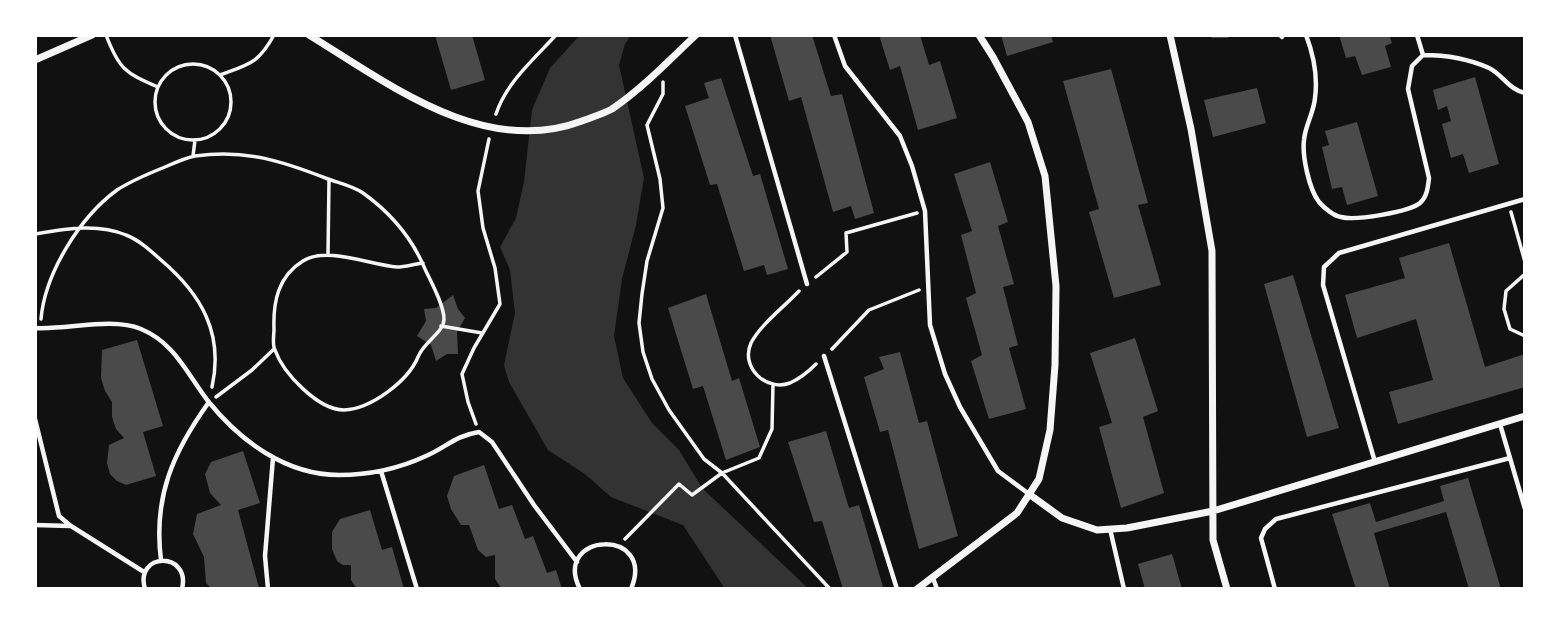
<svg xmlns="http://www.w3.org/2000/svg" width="1560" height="624" viewBox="0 0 1560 624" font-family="'IBM Plex Sans',sans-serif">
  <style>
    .water { fill: #333 }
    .building { fill: #4a4a4a }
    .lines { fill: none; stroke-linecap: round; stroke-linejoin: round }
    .path { stroke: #f5f5f5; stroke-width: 3.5 }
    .service { stroke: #f5f5f5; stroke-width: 4.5 }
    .minor { stroke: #f5f5f5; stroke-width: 7 }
  </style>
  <rect width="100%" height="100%" fill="#111"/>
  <path class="water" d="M 580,35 L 631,35 L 625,44 L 619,65 L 644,178 L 636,225 L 622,279 L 614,336 L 623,378 L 652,423 L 679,450 L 702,488 L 809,589 L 725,589 L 683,525 L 611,497 L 585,474 L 548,450 L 509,382 L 504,365 L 515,313 L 510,270 L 500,247 L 516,218 L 524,182 L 532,110 L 550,68 Z"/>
  <path class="building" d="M 435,35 L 472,35 L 485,80 L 451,90 Z
    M 770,35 L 812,35 L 831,96 L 842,94 L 874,213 L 855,219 L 851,206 L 833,212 L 801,97 L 789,101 Z
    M 879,35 L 920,35 L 929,65 L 940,61 L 957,118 L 918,130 L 900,66 L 890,70 Z
    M 1001,35 L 1051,35 L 1053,42 L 1007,56 Z
    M 1339,35 L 1389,35 L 1392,43 L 1385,46 L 1391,67 L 1362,75 L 1355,56 L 1346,58 Z
    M 1111,69 L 1148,203 L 1138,205 L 1161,285 L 1114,298 L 1089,212 L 1099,209 L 1063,81 Z
    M 1475,77 L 1499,164 L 1469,173 L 1463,154 L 1451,158 L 1442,124 L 1451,121 L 1447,106 L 1438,110 L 1433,90 Z
    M 721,78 L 753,176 L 760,174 L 788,269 L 767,275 L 764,265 L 744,271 L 717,184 L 710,185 L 685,106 L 709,98 L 704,83 Z
    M 1257,88 L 1266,123 L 1213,137 L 1204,100 Z
    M 1357,122 L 1378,196 L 1347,205 L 1342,187 L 1332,189 L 1322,147 L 1329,145 L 1325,131 Z
    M 990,162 L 1008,222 L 998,226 L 1014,284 L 1003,287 L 1018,345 L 1009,348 L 1026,409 L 989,419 L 971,361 L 982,355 L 966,298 L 976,293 L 961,235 L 972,231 L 954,174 Z
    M 1449,243 L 1485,367 L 1525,354 L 1525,387 L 1398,424 L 1389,392 L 1433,380 L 1416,319 L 1357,338 L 1345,295 L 1405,278 L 1399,258 Z
    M 1293,275 L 1339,428 L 1307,437 L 1264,284 Z
    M 706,294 L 732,381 L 739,378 L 760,447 L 726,460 L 703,386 L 693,389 L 668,308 Z
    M 453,295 L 458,309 L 465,318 L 457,332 L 458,354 L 447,354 L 436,361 L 431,345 L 417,336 L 426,321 L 424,309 L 436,308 Z
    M 1135,338 L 1158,411 L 1143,417 L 1164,493 L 1121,508 L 1099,427 L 1112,423 L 1090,353 Z
    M 137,340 L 163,426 L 143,432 L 156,476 L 126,485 L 117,481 L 110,474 L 107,463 L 109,445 L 124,438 L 116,429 L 112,417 L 112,402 L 105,391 L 101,378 L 102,350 Z
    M 900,352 L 919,423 L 927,421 L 958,536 L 919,549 L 888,430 L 880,432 L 864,377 L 884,369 L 879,357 Z
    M 826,431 L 849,508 L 859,505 L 883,587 L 875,589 L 843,589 L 822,521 L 814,522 L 788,442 Z
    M 243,451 L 260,503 L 238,510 L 259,588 L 212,589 L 206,583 L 204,557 L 193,534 L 197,514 L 221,505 L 210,493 L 205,474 L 211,462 Z
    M 484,465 L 499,509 L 512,505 L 525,539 L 533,536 L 547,573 L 556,570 L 562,589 L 502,589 L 495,579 L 495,555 L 486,557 L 478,550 L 469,525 L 461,525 L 451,509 L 447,496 L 454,476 Z
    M 1468,478 L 1501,589 L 1469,589 L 1446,512 L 1374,533 L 1390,589 L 1356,589 L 1332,514 L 1370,503 L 1376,522 L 1444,501 L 1440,486 Z
    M 370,510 L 382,550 L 392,547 L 404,589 L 357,589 L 351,580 L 351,565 L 343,565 L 337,561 L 332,549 L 332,532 L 340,519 Z
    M 1172,554 L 1182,589 L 1145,589 L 1138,564 Z"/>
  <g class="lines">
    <path class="path" d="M 106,35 C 119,69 125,73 158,87
      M155 102a38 38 0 1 1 76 0a38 38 0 1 1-76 0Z
      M 220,75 C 249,64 258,64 274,35
      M 663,82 L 663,94 L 647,125 L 660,179 L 663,208 L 647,261 L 642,294 L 639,323 L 643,352 L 652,379 L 669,410 L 704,459 L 722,473 L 830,589
      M 496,114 C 506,83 534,59 556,35
      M 193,156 L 195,140
      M 1511,212 L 1525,262
      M 35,234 C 65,229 97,223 126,235 C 139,240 151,251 161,260 C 201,294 224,333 212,387
      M 328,255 L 329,179
      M 1525,274 L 1506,291 L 1504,309 L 1510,329 L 1525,336
      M 816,277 L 847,252 L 846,233 L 917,213
      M 799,291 C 784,307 761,324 751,343 C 740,367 766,392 790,383 C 799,379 809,371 816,364
      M 41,319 C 45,273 80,217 117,190 C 131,181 150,173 165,167 C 174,163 185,158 195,156 C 246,149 282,161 328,179 C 339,183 353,186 363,193 C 391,213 412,238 425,269 C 431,282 444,305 444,319 C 444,333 424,341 418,357 C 408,381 371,409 344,410 C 318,410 283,373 275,350 C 272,345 274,335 274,329 C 273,302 278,276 303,261 C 327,246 370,265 397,267 C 405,267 414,264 423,263
      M 441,326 L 482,333
      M 832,349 L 869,310 L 919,290
      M 216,397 L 252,370 L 274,349
      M 476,424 L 468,402 L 462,374 L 474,348 L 500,304 L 495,268 L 483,228 L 478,191 L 489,139
      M 625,539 L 679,484 L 692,495 L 722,473 L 759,458 L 772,429 L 773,384"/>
    <path class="service" d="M 735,35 L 807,284
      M 834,35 L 845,66 L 900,136 L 912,166 L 925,211 L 930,325 L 945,374 L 960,407 L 998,471 L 1029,494
      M 1212,35 L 1228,35
      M 1280,35 L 1282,37
      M 1306,35 C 1314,56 1318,76 1315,98 C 1314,112 1305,126 1304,140 C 1302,156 1309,189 1319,202 C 1324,208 1334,216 1341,217 C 1355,221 1409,212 1420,203 C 1427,197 1428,187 1429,178 L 1408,89 L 1412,66 L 1423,55 L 1417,35
      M 1423,55 C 1444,55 1469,59 1489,68 C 1502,74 1509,90 1525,93
      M 35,328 C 68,330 111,317 141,329 C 175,343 187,374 208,401 C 240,441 286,475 339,475 C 369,475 398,469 426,456 C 447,447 454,436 479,432 L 492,442 L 534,505 L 577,562
      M 824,356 L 897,589
      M 35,419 L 59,516 L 71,526 L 144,572
      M 1500,424 L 1525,509
      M 1375,462 L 1323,285 L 1324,267 L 1339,253 L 1525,199
      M 381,471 L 417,589
      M 35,525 L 70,526
      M 1110,529 L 1124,589
      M 161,560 C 153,497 173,452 209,402
      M 933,578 L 937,589
      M 145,589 C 134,552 191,551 182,589
      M 268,589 L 265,556 L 273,458
      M 580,589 C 551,532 657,527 631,589
      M 1275,589 L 1261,538 L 1265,529 L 1276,519 L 1510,458"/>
    <path class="minor" d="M 309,35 C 389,84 484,158 582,121 C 592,117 603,114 612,109 C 642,89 669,60 696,35
      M 1170,35 L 1191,129 L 1212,251 L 1213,540 L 1227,589
      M 35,60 L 92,35
      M 1029,494 L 1062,518 L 1097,530 L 1127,528 L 1213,511 L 1525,416
      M 917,589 L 1017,513 L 1039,479 L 1050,430 L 1055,365 L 1056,286 L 1045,176 L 1028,122 L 993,57 L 979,35"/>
  </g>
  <rect width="1560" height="624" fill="none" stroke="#ffffff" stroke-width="74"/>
</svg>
